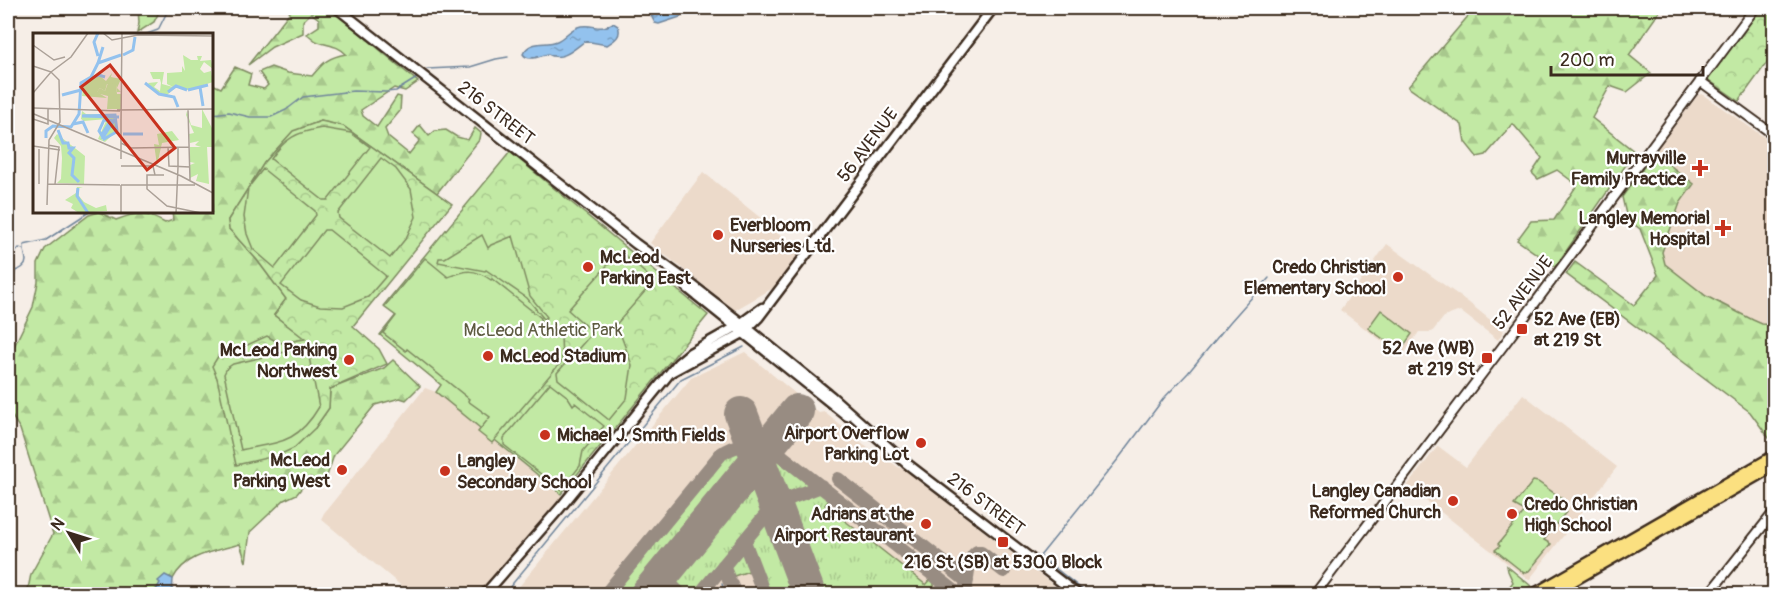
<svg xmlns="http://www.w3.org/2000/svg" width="1782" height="602" viewBox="0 0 1782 602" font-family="Pangolin,sans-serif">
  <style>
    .built { fill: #ecdaca }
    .grass { fill: url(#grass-tufts); stroke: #7e8a61; stroke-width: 1.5 }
    .forest { fill: url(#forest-firs); stroke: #7e8a61; stroke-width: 1.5 }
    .park { fill: url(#park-crowns); stroke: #7e8a61; stroke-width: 1.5 }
    .garden { fill: #c2e9a4; stroke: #7e8a61; stroke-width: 1.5 }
    .water { fill: url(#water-ripples); stroke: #70859b; stroke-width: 1.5 }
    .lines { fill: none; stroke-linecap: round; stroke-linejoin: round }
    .stream { stroke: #70859b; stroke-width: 1.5 }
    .taxiway { stroke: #988c82; stroke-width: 14 }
    .runway { stroke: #988c82; stroke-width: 34 }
    .tertiary-casing { stroke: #3b2a1e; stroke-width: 12 }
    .secondary-casing { stroke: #3b2a1e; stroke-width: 13 }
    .primary-casing { stroke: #3b2a1e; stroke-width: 14 }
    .tertiary { stroke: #fff; stroke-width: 8 }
    .secondary { stroke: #fff; stroke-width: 8 }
    .primary { stroke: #fbe080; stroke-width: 9 }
    .poi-dot { fill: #c8321e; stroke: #fff; stroke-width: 2 }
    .labels { text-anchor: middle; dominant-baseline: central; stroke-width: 4.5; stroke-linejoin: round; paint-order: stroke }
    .street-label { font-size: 18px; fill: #3b2a1e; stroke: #fff }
    .poi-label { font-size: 18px; font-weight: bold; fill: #3b2a1e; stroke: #fff; text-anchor: end }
    .park-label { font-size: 18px; fill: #5d5a40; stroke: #fff }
    .inset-river { fill: none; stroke: #93c2ee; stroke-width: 3 }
    .inset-road { fill: none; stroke: #aba097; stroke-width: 1.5 }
    .view { fill: #c8321e; fill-opacity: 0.15; stroke: #c8321e; stroke-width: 3 }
    .inset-edge { fill: none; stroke: #3b2a1e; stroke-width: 3 }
  </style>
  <defs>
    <pattern id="grass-tufts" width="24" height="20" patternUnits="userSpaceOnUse" patternTransform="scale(1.5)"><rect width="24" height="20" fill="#c2e9a4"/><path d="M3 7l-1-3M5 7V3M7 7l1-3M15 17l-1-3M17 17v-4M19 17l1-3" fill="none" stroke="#a8c88d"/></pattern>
    <pattern id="forest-firs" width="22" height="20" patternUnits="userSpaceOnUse" patternTransform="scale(1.5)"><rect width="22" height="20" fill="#c2e9a4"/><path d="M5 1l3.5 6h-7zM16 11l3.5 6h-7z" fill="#a8c88d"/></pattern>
    <pattern id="park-crowns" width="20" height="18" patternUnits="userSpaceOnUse" patternTransform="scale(1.5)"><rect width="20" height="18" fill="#c2e9a4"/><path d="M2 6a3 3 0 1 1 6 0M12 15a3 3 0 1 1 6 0" fill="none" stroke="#a8c88d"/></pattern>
    <pattern id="water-ripples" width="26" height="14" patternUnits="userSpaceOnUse" patternTransform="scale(1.5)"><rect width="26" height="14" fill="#93c2ee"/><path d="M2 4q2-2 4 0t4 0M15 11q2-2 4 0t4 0" fill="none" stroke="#799ec0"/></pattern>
  </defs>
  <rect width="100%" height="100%" fill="#f6eee7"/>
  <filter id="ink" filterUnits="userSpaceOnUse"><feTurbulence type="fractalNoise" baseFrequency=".0167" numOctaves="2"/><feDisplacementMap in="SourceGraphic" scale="12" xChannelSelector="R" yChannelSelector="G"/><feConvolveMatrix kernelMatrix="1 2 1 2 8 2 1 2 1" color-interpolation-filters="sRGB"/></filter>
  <g filter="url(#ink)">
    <path class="built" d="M 1702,94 L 1774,144 L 1774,325 L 1762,324 L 1753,320 L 1706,296 L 1665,264 L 1662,252 L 1680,203 L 1694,184 L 1654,153 L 1698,95 Z
      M 703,172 L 767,223 L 769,227 L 801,251 L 773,288 L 735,310 L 650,243 Z
      M 1387,244 L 1468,302 L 1504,331 L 1498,340 L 1460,311 L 1444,317 L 1432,332 L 1419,332 L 1402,356 L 1340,310 Z
      M 745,352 L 819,413 L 824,412 L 876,454 L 884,457 L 898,467 L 905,470 L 1065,594 L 513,594 L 691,378 Z
      M 425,388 L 436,392 L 567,500 L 489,594 L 411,594 L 321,519 L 324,513 Z
      M 1523,394 L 1617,467 L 1529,580 L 1407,486 L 1438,446 L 1466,467 Z"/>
    <path class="grass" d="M 740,450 L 746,450 L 748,457 L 635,594 L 610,594 L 724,455 Z
      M 774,454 L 774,455 L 814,486 L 781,498 L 767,461 Z
      M 755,476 L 767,508 L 696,594 L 685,594 L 671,581 L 672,578 Z
      M 819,490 L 830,499 L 825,505 L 926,585 L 931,579 C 936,584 934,589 932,594 L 817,594 L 783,504 Z
      M 770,515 L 799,594 L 767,594 L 747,542 Z
      M 741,551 L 747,555 L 752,570 L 731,577 L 727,566 L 738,552 Z"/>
    <path class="forest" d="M 138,8 L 161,8 L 154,22 L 137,33 L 139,23 Z
      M 293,8 L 330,8 L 418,82 L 405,91 L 394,88 L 361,110 L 363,116 L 377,127 L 397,96 L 401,97 L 400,111 L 385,129 L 388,137 L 409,154 L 420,140 L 413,134 L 420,125 L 429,136 L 435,131 L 446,130 L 457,137 L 468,140 L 475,128 L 481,133 L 480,139 L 437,193 L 343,126 L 320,121 L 293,132 L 264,163 L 228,220 L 229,229 L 257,260 L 286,299 L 274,315 L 306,339 L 232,352 L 219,355 L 213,366 L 217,378 L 315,428 L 329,408 L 330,389 L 384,368 L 393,360 L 420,386 L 406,400 L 400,398 L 375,405 L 334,455 L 324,485 L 310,477 L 297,494 L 284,500 L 250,532 L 246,562 L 240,544 C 216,551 185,554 173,579 L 170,577 L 160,583 L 154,594 L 27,594 L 31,574 L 53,534 L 20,429 L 8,410 L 8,359 L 33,307 L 38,282 L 38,264 L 45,249 L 89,215 L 99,212 L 116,220 C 141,211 142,211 165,223 L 173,220 L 172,212 L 212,212 L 212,84 L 221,88 L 235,67 L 251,74 L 248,85 L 264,89 L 268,85 L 259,72 L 271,67 L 288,73 L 312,76 C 323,63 328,57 346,54 C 338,45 327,46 316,41 C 313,39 310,36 307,34 L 319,26 L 319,19 L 311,13 L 303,21 L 303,33 L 272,47 L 248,65 Z
      M 1475,8 L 1662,8 L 1629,55 L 1651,73 L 1627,92 L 1610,86 L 1592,118 L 1635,152 L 1555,267 L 1517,240 L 1531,221 L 1554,220 L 1577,185 L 1557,170 L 1538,179 L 1532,173 L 1542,158 L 1513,124 L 1486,155 L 1477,157 L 1465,142 L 1462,125 L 1408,87 Z
      M 1654,153 L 1694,184 L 1680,203 L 1662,252 L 1665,264 L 1706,296 L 1753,320 L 1762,324 L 1774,325 L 1774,436 L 1769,438 L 1750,412 L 1566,274 L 1575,262 L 1634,305 L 1658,275 L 1640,229 L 1627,219 L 1622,197 Z
      M 1507,566 L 1531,586 L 1516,594 L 1488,594 L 1491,589 L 1496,594 L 1506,591 L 1513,582 L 1508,571 Z"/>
    <path class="park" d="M 1760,8 L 1774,8 L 1774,53 L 1739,101 L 1707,79 Z
      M 321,121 L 343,126 L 452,204 L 353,326 L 379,349 L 387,364 L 330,389 L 329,408 L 315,428 L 294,448 L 279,455 L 236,465 L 217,378 L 212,366 L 219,355 L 232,352 L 267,336 L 279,343 L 305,339 L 274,315 L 286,299 L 257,260 L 229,229 L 228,220 L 264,163 L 293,131 Z
      M 510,152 L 708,315 L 561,494 L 436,392 L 441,385 L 380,335 L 396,315 L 384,305 Z"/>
    <path class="garden" d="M 322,128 L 351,133 L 370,147 L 328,200 L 323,200 L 271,159 C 285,138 297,132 322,128 Z
      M 381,158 L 396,169 L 411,189 L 416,217 L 406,238 L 390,258 L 339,218 L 338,213 Z
      M 263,169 L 315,211 L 316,215 L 275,268 L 253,249 L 247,234 L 244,217 L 248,188 Z
      M 324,230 L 329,230 L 386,276 L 368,297 L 343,307 L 320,306 L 301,300 L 281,285 Z
      M 482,235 L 488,248 L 491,245 L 513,236 L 530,296 L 547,317 L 544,319 L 527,298 L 486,270 L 485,271 L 438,262 L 439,258 L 445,258 Z
      M 620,251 L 654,281 L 613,328 L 620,333 L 632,365 L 627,398 L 609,420 L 558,379 L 557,373 L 593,332 L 568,310 Z
      M 425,258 L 448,277 C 466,270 474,268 491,280 L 492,279 L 541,318 L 540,320 L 561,336 L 562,361 L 492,443 L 478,432 L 490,417 L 468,401 L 469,399 L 407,349 L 406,351 L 383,333 L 396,316 L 384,307 Z
      M 1381,310 L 1412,334 L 1400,351 L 1368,328 Z
      M 307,347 L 319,407 C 297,444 279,442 241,450 L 224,374 L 227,368 L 233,364 Z
      M 550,383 L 568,397 L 573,405 L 575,403 L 604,426 L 583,451 L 580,466 L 561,490 L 504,445 L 504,438 Z
      M 1533,481 L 1538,482 L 1561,498 L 1556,504 L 1566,512 L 1544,540 L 1551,544 L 1529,571 L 1524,573 L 1495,550 L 1500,546 L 1498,544 L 1525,511 L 1514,505 Z"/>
    <path class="water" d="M 647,8 L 690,8 L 680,17 L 659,24 L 655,23 Z
      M 613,23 L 618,26 C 622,36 615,40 607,45 L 585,41 C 574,49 562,62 548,54 C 540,56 528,62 523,54 C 530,39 546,46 557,41 C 566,37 570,28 581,26 C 596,24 598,32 613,23 Z
      M 165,575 L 173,579 L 172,594 L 154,594 L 160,583 L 158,581 Z"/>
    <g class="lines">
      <path class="stream" d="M 147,34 L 158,30 L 169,8
        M 427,69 L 470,67 L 496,59 L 508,57
        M 212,114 L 229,112 L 250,117 L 271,117 L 286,110 L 303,97 L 353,91 L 386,92 L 396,91 L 417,78
        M 15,253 L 19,248 L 23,249
        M 8,297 L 13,285 L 15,271 C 18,270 21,269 23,267 C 30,261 22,252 24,245 L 46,240 L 89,212
        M 722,584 L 725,594
        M 504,594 L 681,379 L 744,347
        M 1088,594 L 1040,556 L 1119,458 L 1164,398 L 1188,373 L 1230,322 L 1269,278"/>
      <path class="taxiway" d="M 838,479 L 967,581
        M 744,541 L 764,594
        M 723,566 L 735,594
        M 662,576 L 680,594
        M 966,586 C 968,574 967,560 977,552 L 981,553 L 1004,571
        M 606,594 L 721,454 C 733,446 755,439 769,446 L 958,594
        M 700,594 L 775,504 L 821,486"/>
      <path class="runway" d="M 741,414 L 809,594
        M 647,594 L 797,411"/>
      <g class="tertiary-casing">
        <path id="tertiary" d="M 1700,81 L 1774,135
          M 1315,594 L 1503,346 L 1755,8
          M 1709,594 L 1774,512"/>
      </g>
      <g class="secondary-casing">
        <path id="secondary" d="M 337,8 L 636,244 L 687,281 L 741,323 L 831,396 L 906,463 L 1077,594
          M 686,287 L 847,416
          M 671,372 L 743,333 L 758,318 L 993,8
          M 485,594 L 560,508 L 678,363 L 690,353 L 736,327 L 762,308"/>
      </g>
      <g class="primary-casing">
        <path id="primary" d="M 1534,594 L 1774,456
          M 1550,594 L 1774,466"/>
      </g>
      <use href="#tertiary" class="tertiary"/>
      <use href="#secondary" class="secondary"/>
      <use href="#primary" class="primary"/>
    </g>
  </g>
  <g class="poi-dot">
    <path d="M1697 159h6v6h6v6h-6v6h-6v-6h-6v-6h6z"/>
    <path d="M1720 219h6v6h6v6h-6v6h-6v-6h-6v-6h6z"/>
    <circle cx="718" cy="235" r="6"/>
    <circle cx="588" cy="267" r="6"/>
    <circle cx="1398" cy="277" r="6"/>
    <rect x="1516" y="323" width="12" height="12" rx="3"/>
    <circle cx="488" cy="356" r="6"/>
    <rect x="1481" y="352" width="12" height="12" rx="3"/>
    <circle cx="349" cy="360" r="6"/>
    <circle cx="545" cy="435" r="6"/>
    <circle cx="921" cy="443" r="6"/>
    <circle cx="342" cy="470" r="6"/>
    <circle cx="445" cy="471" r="6"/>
    <circle cx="1453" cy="501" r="6"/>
    <circle cx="1512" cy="514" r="6"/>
    <circle cx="926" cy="524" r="6"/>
    <rect x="997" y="536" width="12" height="12" rx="3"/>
  </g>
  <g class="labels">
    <g class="street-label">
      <text transform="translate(496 113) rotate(38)">216 STREET</text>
      <text transform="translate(868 145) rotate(-53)">56 AVENUE</text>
      <text transform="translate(1523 293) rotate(-53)">52 AVENUE</text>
      <text transform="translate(986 504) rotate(37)">216 STREET</text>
    </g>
    <g class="poi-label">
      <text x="1686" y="158">Murrayville<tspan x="1686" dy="21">Family Practice</tspan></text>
      <text x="1710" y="218">Langley Memorial<tspan x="1710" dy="21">Hospital</tspan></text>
      <text x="730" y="225" text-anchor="start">Everbloom<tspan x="730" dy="21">Nurseries Ltd.</tspan></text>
      <text x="600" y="257" text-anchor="start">McLeod<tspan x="600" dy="21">Parking East</tspan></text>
      <text x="1386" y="267">Credo Christian<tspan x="1386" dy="21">Elementary School</tspan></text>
      <text x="1534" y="319" text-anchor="start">52 Ave (EB)<tspan x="1534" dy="21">at 219 St</tspan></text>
      <text x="1475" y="348">52 Ave (WB)<tspan x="1475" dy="21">at 219 St</tspan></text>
      <text x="337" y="350">McLeod Parking<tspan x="337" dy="21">Northwest</tspan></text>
      <text x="500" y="356" text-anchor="start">McLeod Stadium</text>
      <text x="909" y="433">Airport Overflow<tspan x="909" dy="21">Parking Lot</tspan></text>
      <text x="557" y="435" text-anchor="start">Michael J. Smith Fields</text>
      <text x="330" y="460">McLeod<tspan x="330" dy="21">Parking West</tspan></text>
      <text x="457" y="461" text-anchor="start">Langley<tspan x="457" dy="21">Secondary School</tspan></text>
      <text x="1441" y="491">Langley Canadian<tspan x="1441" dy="21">Reformed Church</tspan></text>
      <text x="1524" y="504" text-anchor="start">Credo Christian<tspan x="1524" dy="21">High School</tspan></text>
      <text x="914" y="514">Adrians at the<tspan x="914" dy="21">Airport Restaurant</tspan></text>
      <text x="1003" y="562" text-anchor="middle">216 St (SB) at 5300 Block</text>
    </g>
    <g class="park-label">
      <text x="543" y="330">McLeod Athletic Park</text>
    </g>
  </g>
  <g transform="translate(33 33)">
    <rect width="180" height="180" fill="#f6eee7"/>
    <path d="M 49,78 L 53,81 L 82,82 L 49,83 L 82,84 L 68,104 L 70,107 L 84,84 L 82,99 L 72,109 L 65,106 L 74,86 L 51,88 L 48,86 ZM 24,101 L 52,123 L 51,151 L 24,150 L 28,146 L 29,125 L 28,113 L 21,105 Z" fill="#c2e9a4"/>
    <path d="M 150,22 L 158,27 L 165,27 L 164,23 L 169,23 L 167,28 L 178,27 L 180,36 L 171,29 L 167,36 L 171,40 L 178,38 L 180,49 L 155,57 L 143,54 L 134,62 L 121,58 L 115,50 L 125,49 L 121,54 L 127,58 L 128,50 L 127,46 L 120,46 L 117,39 L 131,39 L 129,51 L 140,54 L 134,51 L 134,40 L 149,39 L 149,33 L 152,38 ZM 79,40 L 78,44 L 88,46 L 84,55 L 88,59 L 84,59 L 83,52 L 74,51 L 72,58 L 67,55 L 64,59 L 74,65 L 49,63 L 50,55 L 59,45 L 67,43 L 73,48 ZM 169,76 L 180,97 L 180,114 L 174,114 L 176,151 L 163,148 L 165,141 L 157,145 L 157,132 L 162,130 L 157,129 L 157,114 L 168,114 L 162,112 L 166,108 L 157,110 L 156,101 L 161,100 L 153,82 L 154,78 L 158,92 L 169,95 ZM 139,98 L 146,107 L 129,110 L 124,132 L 121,111 L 126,112 L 124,101 ZM 44,154 L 50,154 L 46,155 L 46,163 L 51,169 L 63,175 L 73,172 L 74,178 L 46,180 L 38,175 L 40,171 L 32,167 L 43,160 Z" fill="#c2e9a4"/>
    <path d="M 75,50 L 83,51 L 84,61 L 88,61 L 88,76 L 74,76 L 75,63 L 63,60 L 67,55 L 72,58 Z" fill="#c2e9a4"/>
    <path class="inset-river" d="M 65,0 L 61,9 L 65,23M 70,14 L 65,30 L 88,22M 90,22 L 100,17 L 102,4M 55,47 L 66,42 L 72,44M 112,50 L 126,61 L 141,64 L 145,74M 167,54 L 170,73M 155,57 L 175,52M 135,59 L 143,53 L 154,57M 29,62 L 48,57M 49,83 L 86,84M 50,83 L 82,82 L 84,98M 84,88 L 71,87 L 66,98 L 71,106 L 85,98M 40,91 L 50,89 L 55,100M 25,97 L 30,110 L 35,110 L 36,115 L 40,115 L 36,120 L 41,125 L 39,142 L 46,149M 90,101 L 110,101M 68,103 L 78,87M 13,105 L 13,98 L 20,93 L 38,94 L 46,81 L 48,50 L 58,44 L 65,30M 69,106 L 84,83M 45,155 L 44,163 L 55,180"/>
    <path class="inset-road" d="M 70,0 L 79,7 L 105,2 L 180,3M 0,12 L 21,27 L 32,24M 0,33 L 18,39 L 38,24 L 55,0M 0,60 L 18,39 L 26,47 L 27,89 L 16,107 L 14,172M 1,75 L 87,78M 155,76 L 157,147M 84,77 L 180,76M 1,81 L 148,143 L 180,160M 0,86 L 15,91 L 15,75M 88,89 L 89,0M 88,110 L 98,115 L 156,114M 15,112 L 26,114 L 22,151M 0,113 L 27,117M 135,114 L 136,133 L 157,134M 145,114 L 145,134M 6,116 L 6,151M 88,126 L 88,86M 88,133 L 120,133 L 122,142M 131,142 L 114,142 L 114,156 L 134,173 L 168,180M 15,151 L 87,152M 88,152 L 162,152M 88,152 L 88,180M 143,180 L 145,134"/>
    <path class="view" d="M 77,32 L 142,115 L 114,137 L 48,54 Z"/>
    <rect width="180" height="180" class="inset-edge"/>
  </g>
  <rect width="1782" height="602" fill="none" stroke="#fff" stroke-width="30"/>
  <rect x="15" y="15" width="1752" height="572" fill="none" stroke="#3b2a1e" stroke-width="2" filter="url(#ink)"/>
  <g transform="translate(69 533) rotate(308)" stroke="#ffffff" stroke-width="4.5" paint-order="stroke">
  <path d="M0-4.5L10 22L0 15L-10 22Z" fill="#3b2a1e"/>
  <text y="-9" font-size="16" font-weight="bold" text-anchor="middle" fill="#3b2a1e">N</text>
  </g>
  <path d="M1551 66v9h152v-9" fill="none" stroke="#3b2a1e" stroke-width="3"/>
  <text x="1560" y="66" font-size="18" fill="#3b2a1e" stroke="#ffffff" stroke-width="4.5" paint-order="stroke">200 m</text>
</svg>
